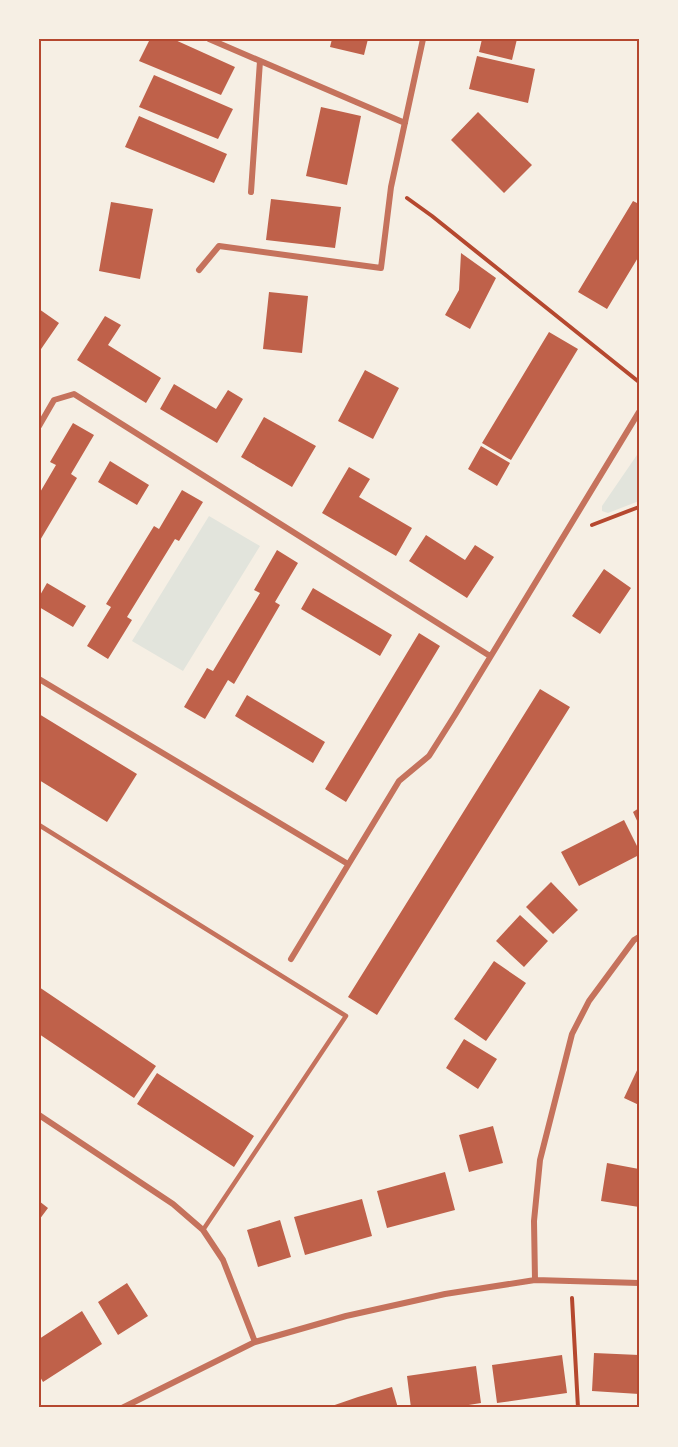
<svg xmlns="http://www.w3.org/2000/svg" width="678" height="1447" viewBox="0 0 678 1447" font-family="'Sofia Sans Condensed',sans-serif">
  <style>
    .green { fill: #e2e4dc }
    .building { fill: #bf614a }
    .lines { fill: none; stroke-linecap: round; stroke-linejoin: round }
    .path { stroke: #b5482f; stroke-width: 4 }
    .service { stroke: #c5725c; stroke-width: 4.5 }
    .minor { stroke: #c5725c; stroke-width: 6 }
    .neatline { fill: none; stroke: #b5482f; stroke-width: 2 }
  </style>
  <rect width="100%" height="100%" fill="#f6efe4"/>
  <path class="green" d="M 639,452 L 639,501 L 608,513 L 602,511 L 602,506 Z
    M 209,516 L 260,546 L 183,671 L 132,641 Z"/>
  <path class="building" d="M 150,39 L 173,39 L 235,67 L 221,95 L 139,61 Z
    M 332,39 L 368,39 L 364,55 L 330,47 Z
    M 482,39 L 517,39 L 512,60 L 479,52 Z
    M 477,56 L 535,69 L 528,103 L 469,89 Z
    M 154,75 L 233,109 L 218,139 L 139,107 Z
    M 321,107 L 361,116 L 347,185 L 306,176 Z
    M 478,112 L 532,165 L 504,193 L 451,140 Z
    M 139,116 L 227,154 L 214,183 L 125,147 Z
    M 271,199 L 341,207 L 335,248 L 266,240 Z
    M 633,201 L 639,204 L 639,256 L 607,309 L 578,292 Z
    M 111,202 L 153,209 L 140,279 L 99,271 Z
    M 461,253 L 496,278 L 470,329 L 445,315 L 459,290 Z
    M 269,292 L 308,296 L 302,353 L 263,349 Z
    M 39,309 L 59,323 L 39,352 Z
    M 105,316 L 121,325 L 108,345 L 161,378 L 146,403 L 77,360 Z
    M 549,332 L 578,349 L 511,460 L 482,443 Z
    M 365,370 L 399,388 L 373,439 L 338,421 Z
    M 174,384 L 216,409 L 228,390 L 243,399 L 217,443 L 160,409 Z
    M 264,417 L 316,446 L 292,487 L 241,457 Z
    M 73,423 L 94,435 L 71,474 L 77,478 L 39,542 L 39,494 L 56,465 L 50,462 Z
    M 481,446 L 510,463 L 497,486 L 468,469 Z
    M 110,461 L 149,485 L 137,505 L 98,482 Z
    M 349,467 L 370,479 L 359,497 L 412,528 L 396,556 L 322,513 Z
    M 182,490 L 203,502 L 179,541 L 175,539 L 127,617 L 132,620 L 108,659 L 87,646 L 111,607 L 106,604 L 154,526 L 159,529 Z
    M 426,535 L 465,560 L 475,545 L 494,557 L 467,598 L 409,561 Z
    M 277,550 L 298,563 L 275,602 L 280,605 L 234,684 L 228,680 L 205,719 L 184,707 L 207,668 L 213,671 L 260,593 L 254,590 Z
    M 604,569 L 631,588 L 600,634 L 572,616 Z
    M 47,583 L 86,606 L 73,627 L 39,607 L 39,597 Z
    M 313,588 L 392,635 L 380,656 L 301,609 Z
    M 419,633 L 440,646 L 346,802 L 325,789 Z
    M 540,689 L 570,707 L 377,1015 L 348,997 Z
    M 247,695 L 325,742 L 313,763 L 235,716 Z
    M 39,714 L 137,774 L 107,822 L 39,780 Z
    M 639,808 L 639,825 L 633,812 Z
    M 624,820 L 639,850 L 639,855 L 579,886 L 561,852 Z
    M 551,882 L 578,910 L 553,934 L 526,907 Z
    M 520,915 L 548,941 L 524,967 L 496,941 Z
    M 494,961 L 526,983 L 486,1041 L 454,1019 Z
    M 39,987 L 156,1066 L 134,1098 L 39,1034 Z
    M 464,1039 L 497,1059 L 478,1089 L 446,1068 Z
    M 639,1066 L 639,1105 L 624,1098 Z
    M 157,1073 L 254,1136 L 234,1167 L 137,1104 Z
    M 493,1126 L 503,1163 L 469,1172 L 459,1135 Z
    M 607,1163 L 639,1169 L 639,1207 L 601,1201 Z
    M 445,1172 L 455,1210 L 387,1228 L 377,1191 Z
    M 362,1199 L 372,1236 L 305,1255 L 294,1217 Z
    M 39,1201 L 48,1208 L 39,1220 Z
    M 280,1220 L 291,1257 L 258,1267 L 247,1230 Z
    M 127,1283 L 148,1316 L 118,1335 L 98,1302 Z
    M 82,1311 L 102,1344 L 43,1382 L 39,1375 L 39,1339 Z
    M 594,1353 L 639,1355 L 639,1394 L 592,1391 Z
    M 562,1355 L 567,1393 L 497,1403 L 492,1365 Z
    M 476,1366 L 481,1403 L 450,1408 L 411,1408 L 407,1376 Z
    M 392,1387 L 398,1408 L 326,1408 L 358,1397 Z"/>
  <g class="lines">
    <path class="path" d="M 407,198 L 432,216 L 639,382
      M 592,525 L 639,507
      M 572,1298 L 578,1408"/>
    <path class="service" d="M 39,825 L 346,1016 L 203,1230"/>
    <path class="minor" d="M 209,39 L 405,123
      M 251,192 L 260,61
      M 199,270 L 219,246 L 381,268 L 391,187 L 423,39
      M 39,426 L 54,400 L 74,394 L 490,656
      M 39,679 L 348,864
      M 291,959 L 399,781 L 429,756 L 455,715 L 639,412
      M 39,1115 L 173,1204 L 203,1230 L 223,1260 L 255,1342
      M 535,1280 L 534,1221 L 540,1160 L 572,1034 L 589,1001 L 634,940 L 639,937
      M 122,1408 L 255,1342 L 346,1316 L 445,1294 L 535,1280 L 639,1283"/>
  </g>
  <rect width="678" height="1447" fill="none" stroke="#f6efe4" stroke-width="81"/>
  <rect x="40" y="40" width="598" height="1366" class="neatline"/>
</svg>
